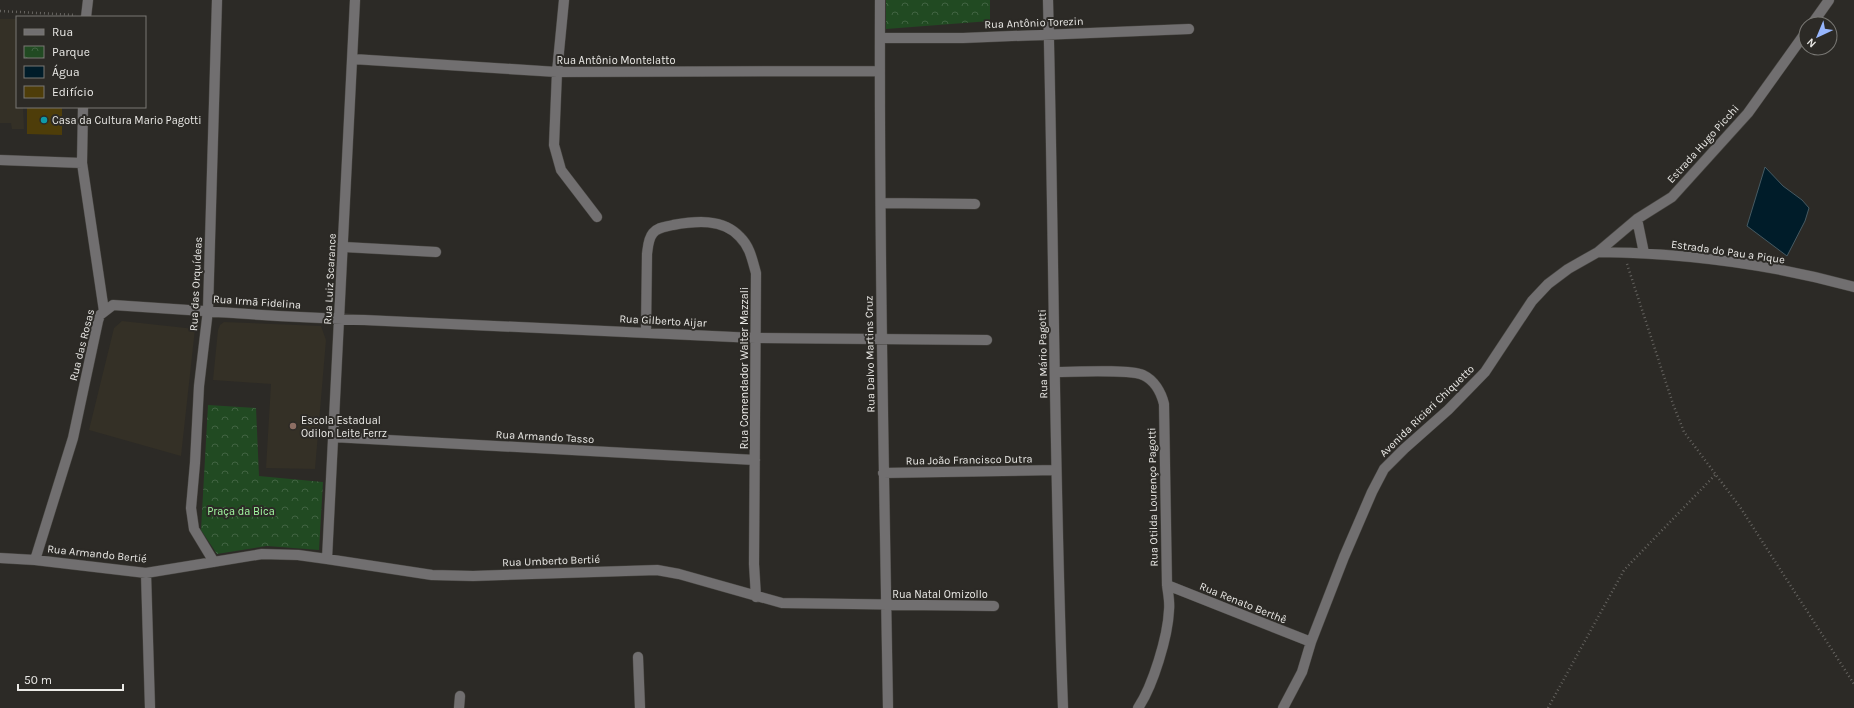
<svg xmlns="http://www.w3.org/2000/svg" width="1854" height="708" viewBox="0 0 1854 708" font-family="Karla,sans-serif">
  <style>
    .built { fill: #343026 }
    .park { fill: url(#park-crowns) }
    .water { fill: #001c29; stroke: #465a62 }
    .building { fill: #4e3d09 }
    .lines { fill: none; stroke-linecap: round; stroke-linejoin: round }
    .minor-casing { stroke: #474541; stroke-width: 11 }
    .path { stroke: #666460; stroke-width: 2.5; stroke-dasharray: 1 3; stroke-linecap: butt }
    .minor { stroke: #716f70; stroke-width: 10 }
    .culture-dot { fill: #0f9aa8; stroke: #2c2a26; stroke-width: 1.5 }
    .education-dot { fill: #8d6e63; stroke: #2c2a26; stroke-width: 1.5 }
    .labels { text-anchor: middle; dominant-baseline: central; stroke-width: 4; stroke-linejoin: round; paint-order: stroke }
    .street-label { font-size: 11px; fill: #ebeae7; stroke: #2c2a26 }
    .poi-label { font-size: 11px; fill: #ebeae7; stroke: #2c2a26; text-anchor: start }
    .park-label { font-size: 11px; fill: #a3faa2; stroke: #2c2a26 }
  </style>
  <defs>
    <pattern id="park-crowns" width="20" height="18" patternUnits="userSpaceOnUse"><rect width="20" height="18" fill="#214a22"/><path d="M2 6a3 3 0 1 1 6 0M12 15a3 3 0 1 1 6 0" fill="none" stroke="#416442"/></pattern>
  </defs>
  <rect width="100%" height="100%" fill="#2c2a26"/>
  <path class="built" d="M 0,19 L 17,19 L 17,107 L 23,107 L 24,129 L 12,129 L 11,123 L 0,123 Z
    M 122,321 L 195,329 L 181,456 L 89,430 L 114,328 Z
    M 224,322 L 321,326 L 326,340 L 315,469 L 266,468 L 271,384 L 213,380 L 218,330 L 220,325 Z"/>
  <path class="park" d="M 886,0 L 990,0 L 990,21 L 886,29 Z
    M 208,405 L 256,408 L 259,476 L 323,482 L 319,550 L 267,546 L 217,554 L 201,530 Z"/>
  <path class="water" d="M 1765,167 L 1783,186 L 1802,200 L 1809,208 L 1805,221 L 1787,256 L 1747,226 Z"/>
  <path class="building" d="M 27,107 L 62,107 L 62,135 L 27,134 Z"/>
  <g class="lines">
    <g class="minor-casing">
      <path id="minor" d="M 564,0 L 557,72 L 554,145 L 561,170 L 597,217
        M 880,0 C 879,236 884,472 888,708
        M 1048,0 C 1054,236 1054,472 1063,708
        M 86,17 L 88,0
        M 1812,24 L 1829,0
        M 880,38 L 963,38 L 1189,29
        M 353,59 L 557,72 L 879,71
        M 83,107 L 82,163 L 104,311
        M 0,160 L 82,163
        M 881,203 L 975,204
        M 1637,219 L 1644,253
        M 344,247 L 436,252
        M 1598,252 C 1684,253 1771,264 1854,287
        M 646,332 L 647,254 C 648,247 648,239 653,233 C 658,227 665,227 673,225 C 695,221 723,218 740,237 C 750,247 752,259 756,273 L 754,564 L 756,597
        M 1056,372 C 1074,372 1128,369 1143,375 C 1154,380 1161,392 1164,404 L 1167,585 C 1168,593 1170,602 1169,610 C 1168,636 1153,686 1138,708
        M 333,437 L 755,460
        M 883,473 L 1056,470
        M 0,558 L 35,560 L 146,573 L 262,554 L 298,555 L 327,559 L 432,575 L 473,576 L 657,570 L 679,574 L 782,603 L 994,606
        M 327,559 L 355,0
        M 35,560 L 73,438 L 98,321 L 100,315 L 113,305 L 278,316 L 755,338 L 987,340
        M 214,562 L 194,529 L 191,508 L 195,463 L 199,386 L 208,310 L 217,0
        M 146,573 L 150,708
        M 1167,585 L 1311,642
        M 638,657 L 640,708
        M 459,708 L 460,696
        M 1283,708 L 1302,672 L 1311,642 L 1344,557 L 1372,492 L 1384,469 L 1404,449 L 1448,410 L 1485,372 L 1532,301 L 1548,284 L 1568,269 L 1598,252 L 1637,219 L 1672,197 L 1748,113 L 1806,32"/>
    </g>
    <path class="path" d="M 0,11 L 76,15
      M 1627,264 L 1673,404 L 1684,432 L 1740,507 L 1854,684
      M 1548,708 L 1624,570 L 1716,474"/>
    <use href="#minor" class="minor"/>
  </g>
  <circle class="culture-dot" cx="44" cy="120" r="4"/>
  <circle class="education-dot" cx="293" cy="426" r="4"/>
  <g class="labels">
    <g class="street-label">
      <text transform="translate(1034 23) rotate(-2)">Rua Antônio Torezin</text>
      <text x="616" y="60">Rua Antônio Montelatto</text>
      <text transform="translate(1703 144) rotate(-48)">Estrada Hugo Picchi</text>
      <text transform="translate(1728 252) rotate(8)">Estrada do Pau a Pique</text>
      <text transform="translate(330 279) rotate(-87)">Rua Luiz Scarance</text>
      <text transform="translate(196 284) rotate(-87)">Rua das Orquídeas</text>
      <text transform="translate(257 302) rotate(4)">Rua Irmã Fidelina</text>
      <text transform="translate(663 321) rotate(3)">Rua Gilberto Aijar</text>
      <text transform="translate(82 345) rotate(-76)">Rua das Rosas</text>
      <text transform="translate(870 354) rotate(-91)">Rua Dalvo Martins Cruz</text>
      <text transform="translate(1043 354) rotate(-91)">Rua Mário Pagotti</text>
      <text transform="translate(744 368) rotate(-90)">Rua Comendador Walter Mazzali</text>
      <text transform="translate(1427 411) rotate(-44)">Avenida Ricieri Chiquetto</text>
      <text transform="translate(545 437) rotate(3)">Rua Armando Tasso</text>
      <text transform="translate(969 460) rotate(-1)">Rua João Francisco Dutra</text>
      <text transform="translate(1153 497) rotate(-91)">Rua Otilda Lourenço Pagotti</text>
      <text transform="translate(97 554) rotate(6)">Rua Armando Bertié</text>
      <text transform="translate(551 561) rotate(-2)">Rua Umberto Bertié</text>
      <text x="940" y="594">Rua Natal Omizollo</text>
      <text transform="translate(1243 603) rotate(22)">Rua Renato Berthê</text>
    </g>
    <g class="poi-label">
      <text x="52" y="120">Casa da Cultura Mario Pagotti</text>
      <text x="301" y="420">Escola Estadual<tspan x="301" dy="13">Odilon Leite Ferrz</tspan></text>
    </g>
    <g class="park-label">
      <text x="241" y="511">Praça da Bica</text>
    </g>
  </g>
  <rect x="16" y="16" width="130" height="92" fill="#2c2a26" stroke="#787773"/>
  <rect x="24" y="29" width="20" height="6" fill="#716f70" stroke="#787773"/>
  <text x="52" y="36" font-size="12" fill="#ebeae7">Rua</text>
  <rect x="24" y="46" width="20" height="12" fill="url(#park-crowns)" stroke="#787773"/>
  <text x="52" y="56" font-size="12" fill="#ebeae7">Parque</text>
  <rect x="24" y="66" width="20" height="12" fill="#001c29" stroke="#787773"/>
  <text x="52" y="76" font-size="12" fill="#ebeae7">Água</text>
  <rect x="24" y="86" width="20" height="12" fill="#4e3d09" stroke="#787773"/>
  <text x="52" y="96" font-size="12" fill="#ebeae7">Edifício</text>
  <g transform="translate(1818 36) rotate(224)"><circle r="19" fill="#2c2a26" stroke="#787773"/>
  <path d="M0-3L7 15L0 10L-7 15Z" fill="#97b6fd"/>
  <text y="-6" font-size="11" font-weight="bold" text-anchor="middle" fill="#ebeae7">N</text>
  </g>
  <path d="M18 684v6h105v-6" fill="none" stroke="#ebeae7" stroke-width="2"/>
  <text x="24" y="684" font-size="12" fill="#ebeae7" stroke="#2c2a26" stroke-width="3" paint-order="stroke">50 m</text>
</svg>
